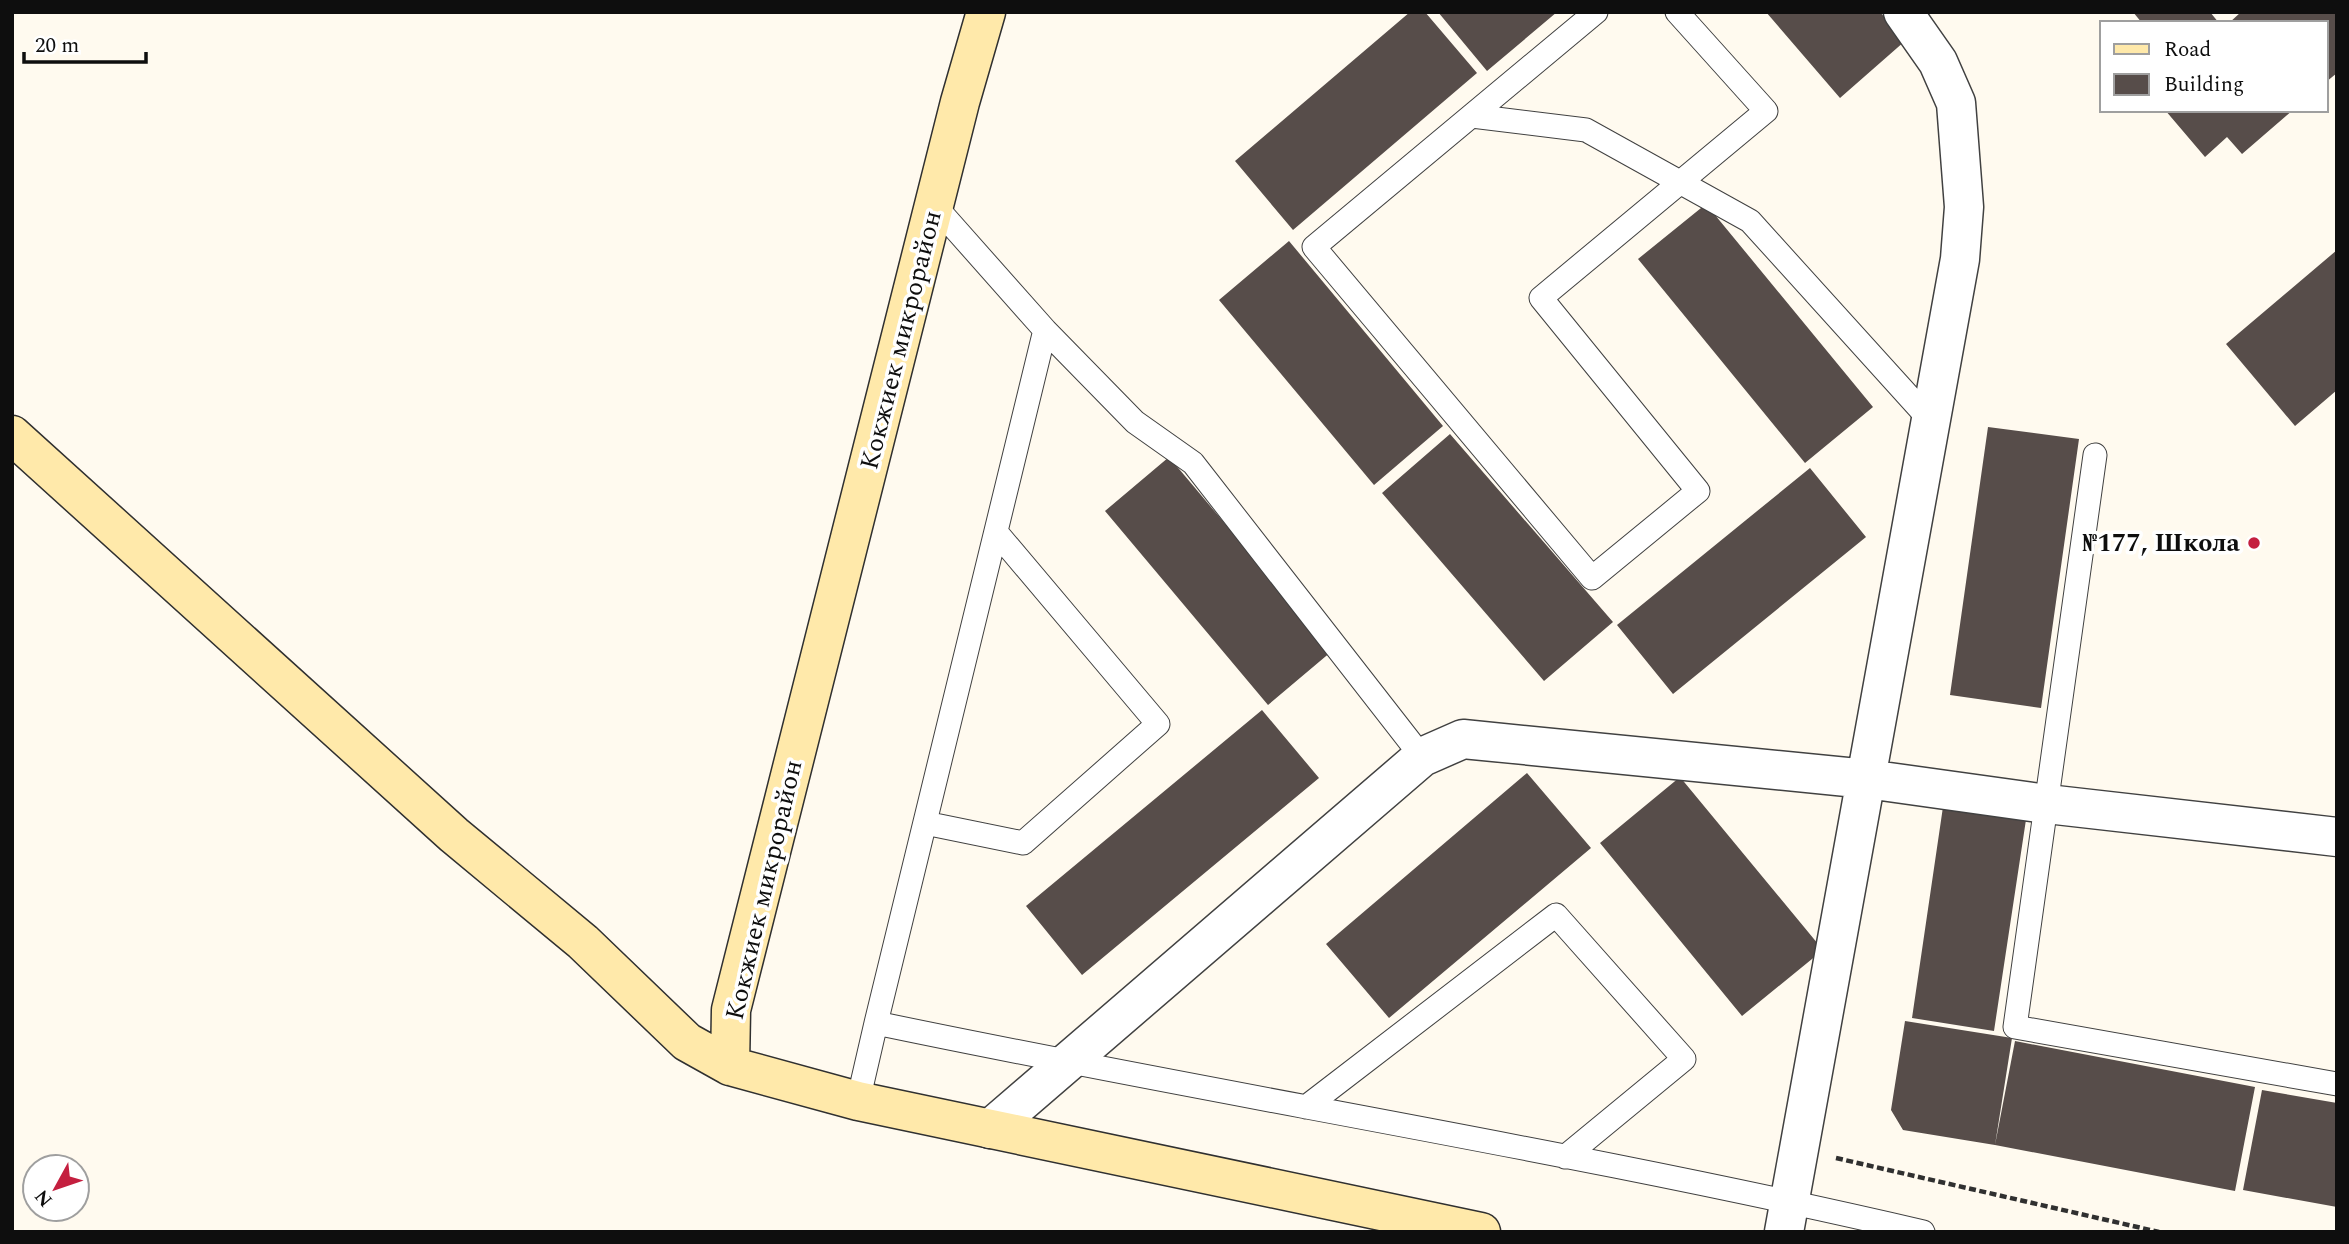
<svg xmlns="http://www.w3.org/2000/svg" width="2349" height="1244" viewBox="0 0 2349 1244" font-family="Spectral,serif">
  <style>
    .building { fill: #574d4a }
    .lines { fill: none; stroke-linecap: round; stroke-linejoin: round }
    .lane-casing { stroke: #414141; stroke-width: 25 }
    .street-casing { stroke: #414141; stroke-width: 41 }
    .secondary-casing { stroke: #303030; stroke-width: 41 }
    .path { stroke: #303030; stroke-width: 4.5; stroke-dasharray: 7 3.5; stroke-linecap: butt }
    .lane { stroke: #fff; stroke-width: 23 }
    .street { stroke: #fff; stroke-width: 38 }
    .secondary { stroke: #ffe9aa; stroke-width: 38 }
    .poi-dot { fill: #c41f3f; stroke: #fff; stroke-width: 2.5 }
    .labels { text-anchor: middle; dominant-baseline: central; stroke-width: 7; stroke-linejoin: round; paint-order: stroke }
    .street-label { font-size: 26px; fill: #0e0e0e; stroke: #fff }
    .poi-label { font-size: 26px; font-weight: bold; fill: #0e0e0e; stroke: #fff; text-anchor: end }
  </style>
  <rect width="100%" height="100%" fill="#fffaef"/>
  <path class="building" d="M 1410,12 L 1425,12 L 1477,73 L 1293,230 L 1235,161 Z
    M 1438,12 L 1557,12 L 1487,71 Z
    M 1766,12 L 1880,12 L 1905,41 L 1840,98 Z
    M 2133,12 L 2210,12 L 2219,23 L 2142,23 Z
    M 2241,12 L 2337,12 L 2337,73 L 2326,82 L 2326,23 L 2229,23 Z
    M 2165,110 L 2293,110 L 2242,154 L 2227,137 L 2205,157 Z
    M 1706,204 L 1873,407 L 1805,463 L 1638,259 Z
    M 1289,241 L 1443,426 L 1374,485 L 1219,300 Z
    M 2337,250 L 2337,390 L 2295,426 L 2226,344 Z
    M 1988,427 L 2079,439 L 2041,708 L 1950,695 Z
    M 1450,434 L 1613,622 L 1544,681 L 1382,493 Z
    M 1169,457 L 1332,651 L 1268,705 L 1105,511 Z
    M 1810,468 L 1866,537 L 1673,694 L 1617,625 Z
    M 1262,710 L 1319,778 L 1082,975 L 1026,906 Z
    M 1527,773 L 1591,848 L 1389,1018 L 1326,944 Z
    M 1680,777 L 1823,950 L 1742,1016 L 1600,843 Z
    M 1944,800 L 2027,813 L 1994,1031 L 1912,1018 Z
    M 1905,1021 L 2012,1038 L 1995,1145 L 1903,1130 L 1891,1110 Z
    M 2015,1041 L 2255,1087 L 2235,1191 L 1995,1145 Z
    M 2262,1090 L 2337,1103 L 2337,1207 L 2243,1190 Z"/>
  <g class="lines">
    <g class="lane-casing">
      <path id="lane" d="M 1596,12 L 1314,247 L 1592,578 L 1698,491 L 1541,298 L 1766,111 L 1677,12
        M 1472,116 L 1586,130 L 1750,221 L 1931,421
        M 935,206 L 1045,330 L 876,1023 C 1224,1096 1576,1151 1923,1232
        M 1045,330 L 1135,422 L 1193,463 L 1422,757
        M 2095,455 L 2015,1027 L 2337,1084
        M 925,823 L 1023,843 L 1158,724 L 996,532
        M 858,1101 L 876,1023
        M 1306,1107 L 1556,915 L 1684,1059 L 1565,1157"/>
    </g>
    <g class="street-casing">
      <path id="street" d="M 990,1129 L 1422,757 L 1463,739 L 1867,779 L 2047,804 L 2337,837
        M 1784,1232 L 1960,259 L 1964,207 L 1956,103 L 1938,62 L 1903,12"/>
    </g>
    <g class="secondary-casing">
      <path id="secondary" d="M 12,435 L 454,835 L 583,942 L 687,1042 L 730,1066 L 858,1101 L 1481,1232
        M 730,1066 L 731,1010 L 960,102 L 986,12"/>
    </g>
    <path class="path" d="M 1836,1158 L 2159,1232"/>
    <use href="#lane" class="lane"/>
    <use href="#street" class="street"/>
    <use href="#secondary" class="secondary"/>
  </g>
  <circle class="poi-dot" cx="2254" cy="543" r="7"/>
  <g class="labels">
    <g class="street-label">
      <text transform="translate(901 340) rotate(-76)">Кокжиек микрорайон</text>
      <text transform="translate(764 890) rotate(-77)">Кокжиек микрорайон</text>
    </g>
    <g class="poi-label">
      <text x="2240" y="543">№177, Школа</text>
    </g>
  </g>
  <rect width="2349" height="1244" fill="none" stroke="#0e0e0e" stroke-width="28"/>
  <rect x="2100" y="21" width="228" height="91" fill="#ffffff" stroke="#9f9f9f" stroke-width="2"/>
  <rect x="2114" y="44" width="35" height="10" fill="#ffe9aa" stroke="#9f9f9f" stroke-width="2"/>
  <text x="2164" y="56" font-size="21" fill="#0e0e0e">Road</text>
  <rect x="2114" y="74" width="35" height="21" fill="#574d4a" stroke="#9f9f9f" stroke-width="2"/>
  <text x="2164" y="91" font-size="21" fill="#0e0e0e">Building</text>
  <g transform="translate(56 1188) rotate(230)"><circle r="33" fill="#ffffff" stroke="#9f9f9f" stroke-width="2"/>
  <path d="M0-5L12 26L0 18L-12 26Z" fill="#c41f3f"/>
  <text y="-10" font-size="19" font-weight="bold" text-anchor="middle" fill="#0e0e0e">N</text>
  </g>
  <path d="M24 52v10h122v-10" fill="none" stroke="#0e0e0e" stroke-width="3.5"/>
  <text x="35" y="52" font-size="21" fill="#0e0e0e" stroke="#ffffff" stroke-width="5" paint-order="stroke">20 m</text>
</svg>
